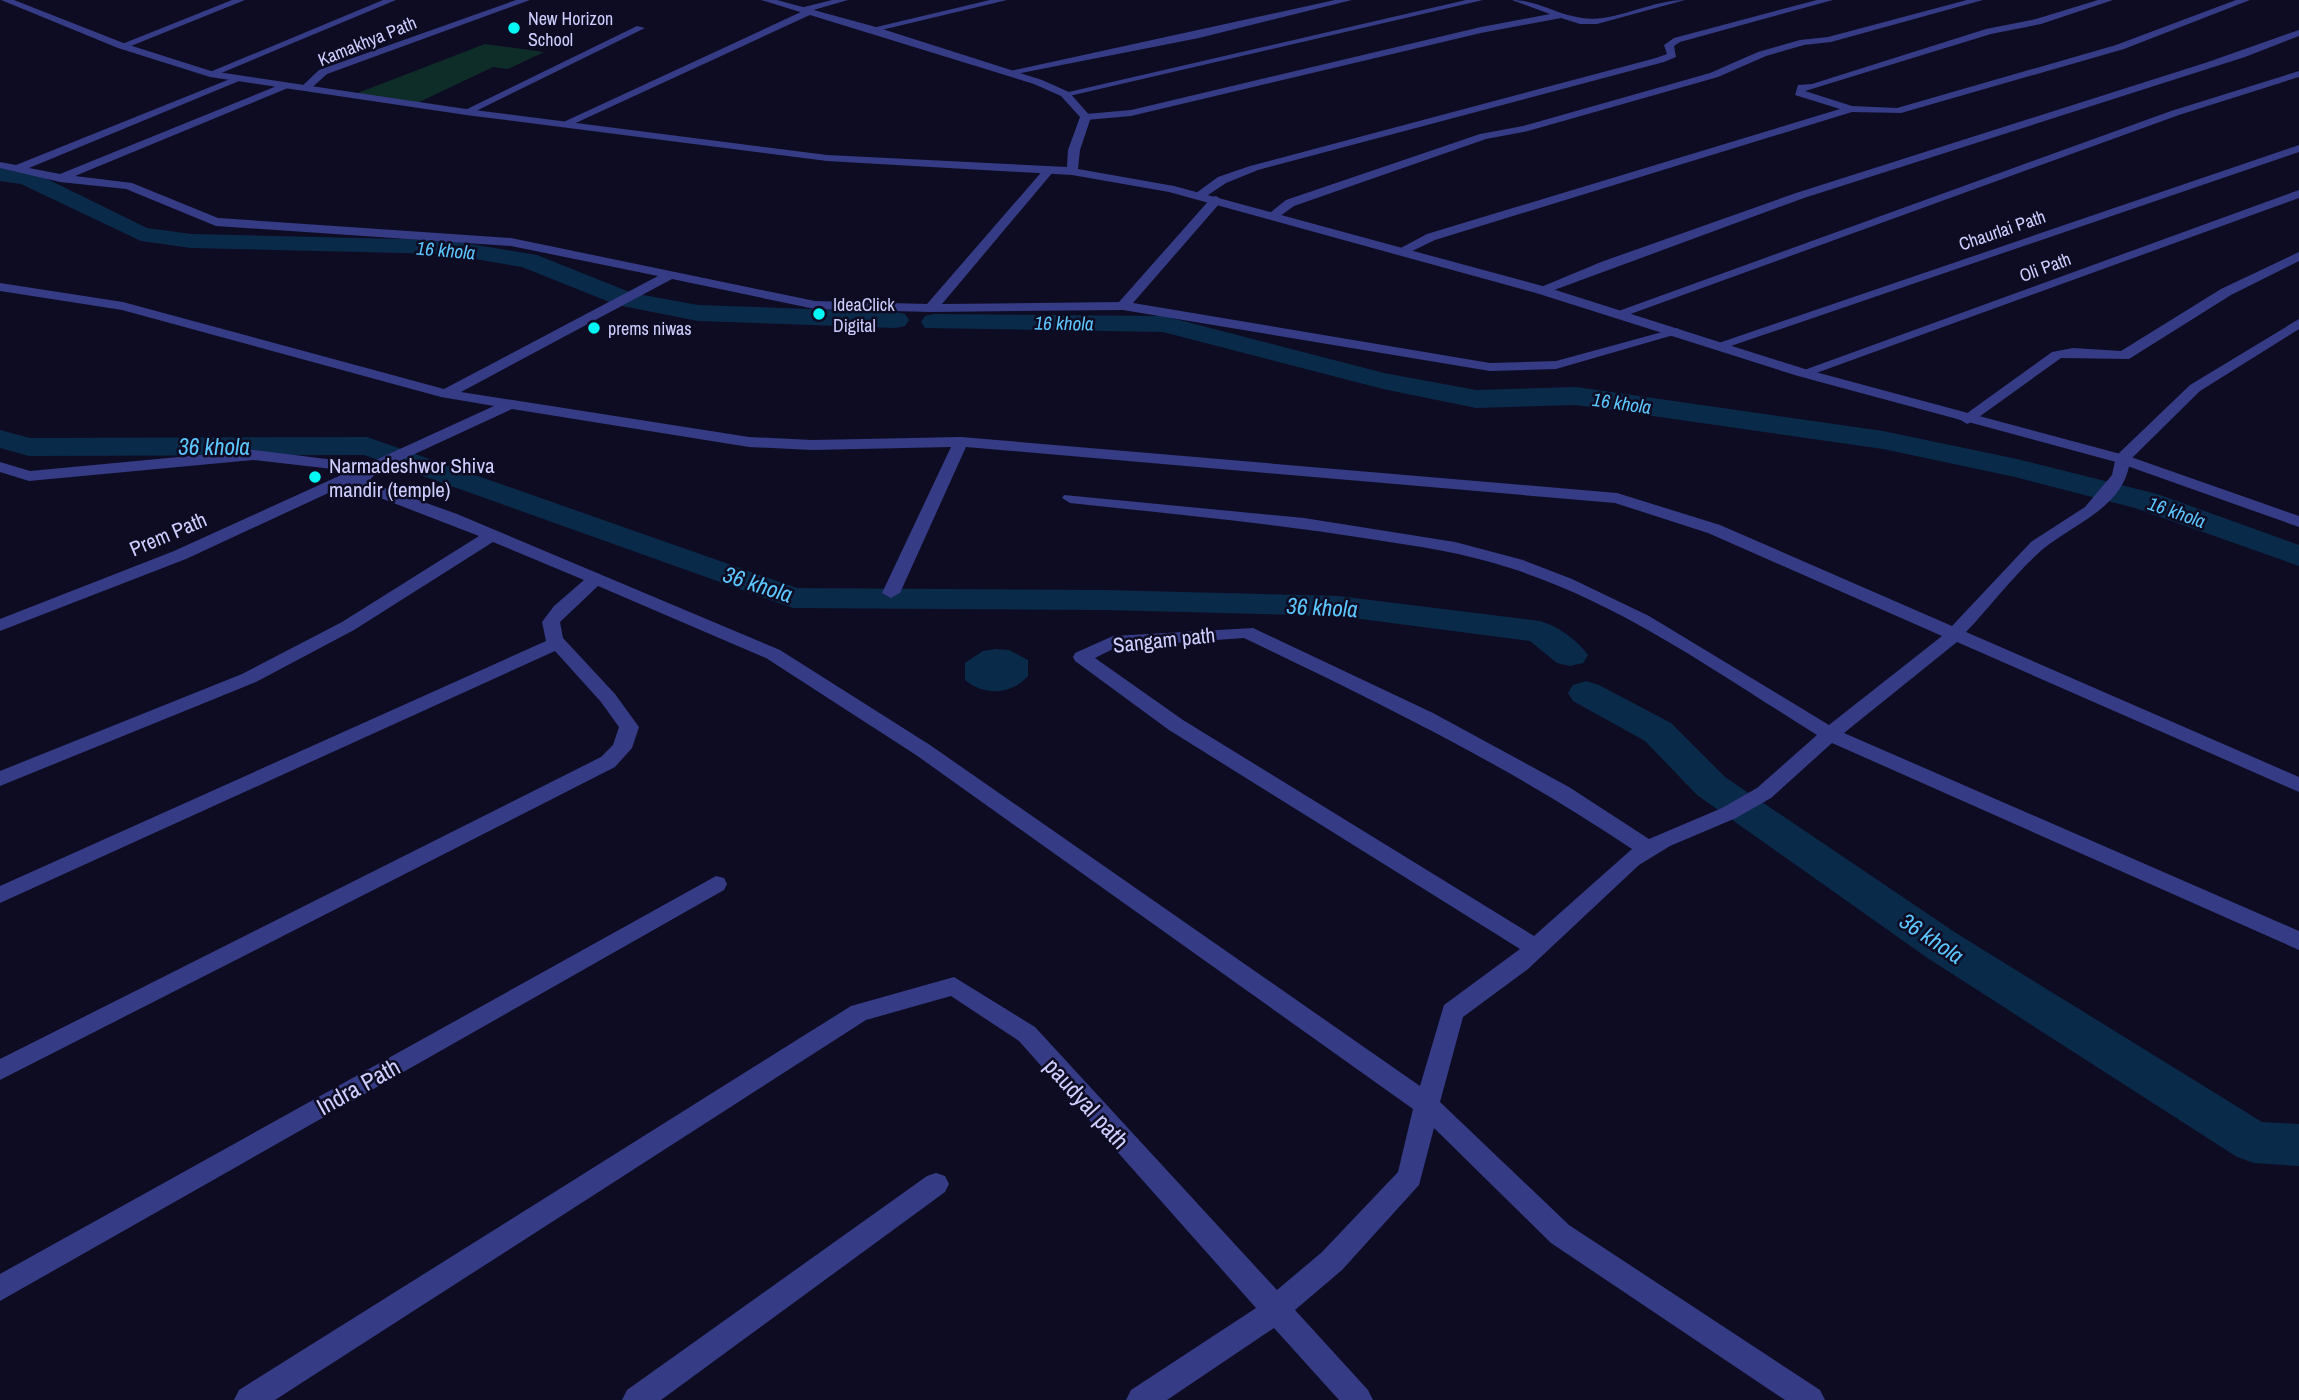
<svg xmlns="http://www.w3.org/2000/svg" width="2299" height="1400" viewBox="0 0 2299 1400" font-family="'Archivo Narrow',sans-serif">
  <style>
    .green { fill: #0f2d28 }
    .water { fill: #0a2a49 }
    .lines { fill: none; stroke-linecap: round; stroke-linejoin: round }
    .canal { fill: #0a2a49; fill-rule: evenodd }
    .minor { fill: #353b84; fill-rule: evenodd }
    .tertiary { fill: #353b84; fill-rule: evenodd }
    .poi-dot { fill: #00f9f5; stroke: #0e0c23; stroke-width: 2.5 }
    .labels { text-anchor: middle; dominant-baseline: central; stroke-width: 5; stroke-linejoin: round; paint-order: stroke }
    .far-poi-label { font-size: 18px; fill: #ceceff; stroke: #0e0c23; text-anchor: start }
    .far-street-label { font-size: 18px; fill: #ceceff; stroke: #0e0c23 }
    .far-water-label { font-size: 19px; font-style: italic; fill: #5cc7ff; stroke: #0e0c23 }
    .poi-label { font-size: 21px; fill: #ceceff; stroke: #0e0c23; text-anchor: start }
    .street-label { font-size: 21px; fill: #ceceff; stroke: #0e0c23 }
    .water-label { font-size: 23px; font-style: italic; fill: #5cc7ff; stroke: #0e0c23 }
    .near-street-label { font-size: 24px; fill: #ceceff; stroke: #0e0c23 }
  </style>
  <rect width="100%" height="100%" fill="#0e0c23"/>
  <path class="green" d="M 485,44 L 544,52 L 508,69 L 493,67 L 413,105 L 350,96 Z"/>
  <path class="water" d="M 996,649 L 1009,650 L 1028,660 L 1028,676 C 1011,695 984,696 965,680 L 965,663 L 983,651 Z"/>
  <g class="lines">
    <path class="canal" d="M 0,167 L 35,173 L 147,228 L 191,234 L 445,240 L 537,255 L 632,293 L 698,305 L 896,312 L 905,314 L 909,320 L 905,326 L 896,328 L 698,321 L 617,305 L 522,267 L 445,254 L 191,248 L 141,241 L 21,184 L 0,181 Z
      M 934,314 L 1164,316 L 1384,373 L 1476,390 L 1576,387 L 1883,431 L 2017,459 L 2157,494 L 2299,545 L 2299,566 L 2135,508 L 2015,477 L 1883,449 L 1576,405 L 1476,408 L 1383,389 L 1163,332 L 925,328 L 921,322 L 925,316 Z
      M 0,430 L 30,438 L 367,437 L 797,588 L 1104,590 L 1338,596 L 1540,621 C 1558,626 1577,640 1588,655 L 1583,663 L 1570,666 L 1557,663 L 1530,641 L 1338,616 L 1104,610 L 793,608 L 364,455 L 29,456 L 0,448 Z
      M 1586,681 L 1599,685 L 1671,723 L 1725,777 L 1956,933 L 2262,1122 L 2299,1124 L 2299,1166 L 2254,1163 L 2237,1157 L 1926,957 L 1697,795 L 1645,741 L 1573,701 L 1568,693 L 1573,685 Z"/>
    <path class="minor" d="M 232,0 L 245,0 L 126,48 L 117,46 Z
      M 383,0 L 396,0 L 214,76 L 205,74 Z
      M 516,0 L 530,0 L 327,74 L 308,91 L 299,89 L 319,70 Z
      M 832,0 L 848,0 L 810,11 L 810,15 L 567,127 L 557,125 L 801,12 L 800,8 Z
      M 990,0 L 1007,0 L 873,32 L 868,29 Z
      M 1335,0 L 1352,0 L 1199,38 L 1011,75 L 1006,72 Z
      M 1466,0 L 1483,0 L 1065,97 L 1060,94 Z
      M 1512,0 C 1537,0 1557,15 1582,18 C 1615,23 1650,0 1685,0 L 1597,24 L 1580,24 L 1561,18 L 1481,33 L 1131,116 L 1086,120 L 1081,117 L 1086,114 L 1131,110 L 1481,27 L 1550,14 Z
      M 1817,0 L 1833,0 L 1680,42 L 1674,46 L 1676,57 L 1664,62 L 1258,170 L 1226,183 L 1202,199 L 1192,196 L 1218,177 L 1250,166 L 1656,58 L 1667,54 L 1664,45 L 1674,38 Z
      M 1967,0 L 1983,0 L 1831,42 L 1804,45 L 1766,56 L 1718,77 L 1528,131 L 1486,139 L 1294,206 L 1276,219 L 1266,216 L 1286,200 L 1480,134 L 1523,126 L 1710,73 L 1758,52 L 1800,40 L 1828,37 Z
      M 2098,0 L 2113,0 L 2041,24 L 1991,34 L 1805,91 L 1852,106 L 1897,108 L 2116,45 L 2236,0 L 2250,0 L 2124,49 L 1901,113 L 1852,112 L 1435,240 L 1406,254 L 1395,251 L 1427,234 L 1840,109 L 1795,95 L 1798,85 L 1812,84 L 1986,29 L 2036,19 Z
      M 637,26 L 645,28 L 470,114 L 461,112 Z
      M 2299,30 L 2299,36 L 2245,57 L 1804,198 L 1546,293 L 1534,290 L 1601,262 L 1796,193 L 2208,62 Z
      M 2299,71 L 2299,77 L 2179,115 L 1625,316 L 1613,313 L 2171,111 Z
      M 235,77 L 244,79 L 29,168 L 60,174 L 284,83 L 288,84 L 288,88 L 75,176 L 132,183 L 218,218 L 511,238 L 815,301 L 927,304 L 1045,168 L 1049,166 L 1055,170 L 1053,172 L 942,304 L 1119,302 L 1212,197 L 1216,196 L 1222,200 L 1220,203 L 1133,303 L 1490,363 L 1556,361 L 1677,328 L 1684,332 L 1556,369 L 1490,371 L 1123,310 L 931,312 L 815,309 L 672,279 L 461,392 L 749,437 L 812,440 L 961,437 L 1617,493 L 1720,525 L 1952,626 L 2031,542 L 2085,507 L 2112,475 L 2116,456 L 2190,385 L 2299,319 L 2299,329 L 2200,391 L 2130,460 C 2125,507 2075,523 2043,549 C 2015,573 1991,606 1966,632 L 2299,777 L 2299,792 L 1957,642 L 1844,733 L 2299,931 L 2299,950 L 1832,743 L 1771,798 L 1736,818 L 1670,846 L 1639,865 L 1528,969 L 1463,1017 L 1440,1102 L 1569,1225 L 1820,1390 L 1825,1400 L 1785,1400 L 1551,1243 L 1434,1128 L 1419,1185 L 1342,1270 L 1295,1310 L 1368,1390 L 1373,1400 L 1339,1400 L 1274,1328 L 1167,1400 L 1126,1400 L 1131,1390 L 1256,1308 L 1019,1041 L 951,996 L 866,1020 L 275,1400 L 234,1400 L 239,1390 L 851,1006 L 954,977 L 1035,1027 L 1277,1290 L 1322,1252 L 1398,1172 L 1413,1109 L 916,755 L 766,658 L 598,586 L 560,622 L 563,638 L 615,694 L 639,727 L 632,748 L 615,767 L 0,1080 L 0,1059 L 601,757 L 613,745 L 619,727 L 601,702 L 555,651 L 0,903 L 0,886 L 546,641 L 542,622 L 554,606 L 584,580 L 493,542 L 354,630 L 256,682 L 0,786 L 0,771 L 242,674 L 342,622 L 479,536 L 352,487 L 350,483 L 186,559 L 0,631 L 0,619 L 174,551 L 350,471 L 253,460 L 29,481 L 0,472 L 0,462 L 30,471 L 253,450 L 367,464 L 494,406 L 441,397 L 122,310 L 0,291 L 0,283 L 123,302 L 444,389 L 658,276 L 511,246 L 216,226 L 126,189 L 60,182 L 0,168 L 0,162 L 16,165 ZM 512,409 L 749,447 L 812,450 L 951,447 L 882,593 L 891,598 L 900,593 L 966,447 L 1615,503 L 1708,533 L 1942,636 L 1829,725 L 1649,616 L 1572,579 L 1523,560 L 1455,542 L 1304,518 L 1064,495 L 1062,498 L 1070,503 C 1170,514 1271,523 1370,539 C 1417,546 1465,553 1510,568 C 1621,603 1719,674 1817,735 L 1757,788 L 1722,808 L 1649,839 L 1569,787 L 1433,713 L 1253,628 L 1113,636 L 1075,653 L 1073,657 L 1075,661 L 1169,730 L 1520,949 L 1444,1005 L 1420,1086 L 930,745 L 780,650 L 457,514 L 368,482 L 378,471 ZM 1244,638 C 1378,702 1509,766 1632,849 L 1534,936 L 1183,720 L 1095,658 L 1117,647 Z
      M 2299,145 L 2299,152 L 1722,349 L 1717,350 L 1710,346 Z
      M 2299,190 L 2299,198 L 1808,376 L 1798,376 L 1796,373 Z
      M 2299,252 L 2299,261 L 2231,295 L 2129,359 L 2061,358 L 1972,422 L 1967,424 L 1959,419 L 2052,352 L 2073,348 L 2121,351 L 2221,289 Z
      M 716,876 L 724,878 L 727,884 L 724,890 L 0,1301 L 0,1274 Z
      M 936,1173 L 945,1176 L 949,1184 L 945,1192 L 661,1400 L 622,1400 L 627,1390 L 927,1176 Z"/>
    <path class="tertiary" d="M 1,0 L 14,0 L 126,44 L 211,71 L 466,109 L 827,155 L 1067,167 L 1068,150 L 1080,117 L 1061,96 L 1034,84 L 761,0 L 777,0 L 876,27 L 1042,80 L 1069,92 L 1091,117 L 1080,150 L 1078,169 L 1174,186 L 1546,287 L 1808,370 L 2128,456 L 2299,516 L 2299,527 L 2116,462 L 1798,376 L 1536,293 L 1169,192 L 1072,175 L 827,161 L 466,115 L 210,77 L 118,48 Z"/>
  </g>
  <g class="poi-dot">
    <circle cx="514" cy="28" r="7"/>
    <circle cx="819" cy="314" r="7"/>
    <circle cx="594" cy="328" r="7"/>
    <circle cx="315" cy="477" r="7"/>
  </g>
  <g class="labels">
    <g class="far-poi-label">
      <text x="528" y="18">New Horizon<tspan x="528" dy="21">School</tspan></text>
      <text x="833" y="304">IdeaClick<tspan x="833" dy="21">Digital</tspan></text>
      <text x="608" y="328">prems niwas</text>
    </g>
    <g class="far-street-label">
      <text transform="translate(367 41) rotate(-22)">Kamakhya Path</text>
      <text transform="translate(2002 230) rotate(-19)">Chaurlai Path</text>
      <text transform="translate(2045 267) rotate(-20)">Oli Path</text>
    </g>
    <g class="far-water-label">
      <text transform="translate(446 250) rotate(5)">16 khola</text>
      <text transform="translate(1064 323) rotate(1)">16 khola</text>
      <text transform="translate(1622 403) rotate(8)">16 khola</text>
      <text transform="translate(2177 512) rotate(19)">16 khola</text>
    </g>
    <g class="poi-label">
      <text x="329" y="465">Narmadeshwor Shiva<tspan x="329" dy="24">mandir (temple)</tspan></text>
    </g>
    <g class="street-label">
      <text transform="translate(168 534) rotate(-23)">Prem Path</text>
      <text transform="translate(1164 640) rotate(-6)">Sangam path</text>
    </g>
    <g class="water-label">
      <text x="214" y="446">36 khola</text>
      <text transform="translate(758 584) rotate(18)">36 khola</text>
      <text transform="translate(1322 607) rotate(3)">36 khola</text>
      <text transform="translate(1932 938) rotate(34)">36 khola</text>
    </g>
    <g class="near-street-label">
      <text transform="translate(358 1086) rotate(-29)">Indra Path</text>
      <text transform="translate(1087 1103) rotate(48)">paudyal path</text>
    </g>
  </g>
</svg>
